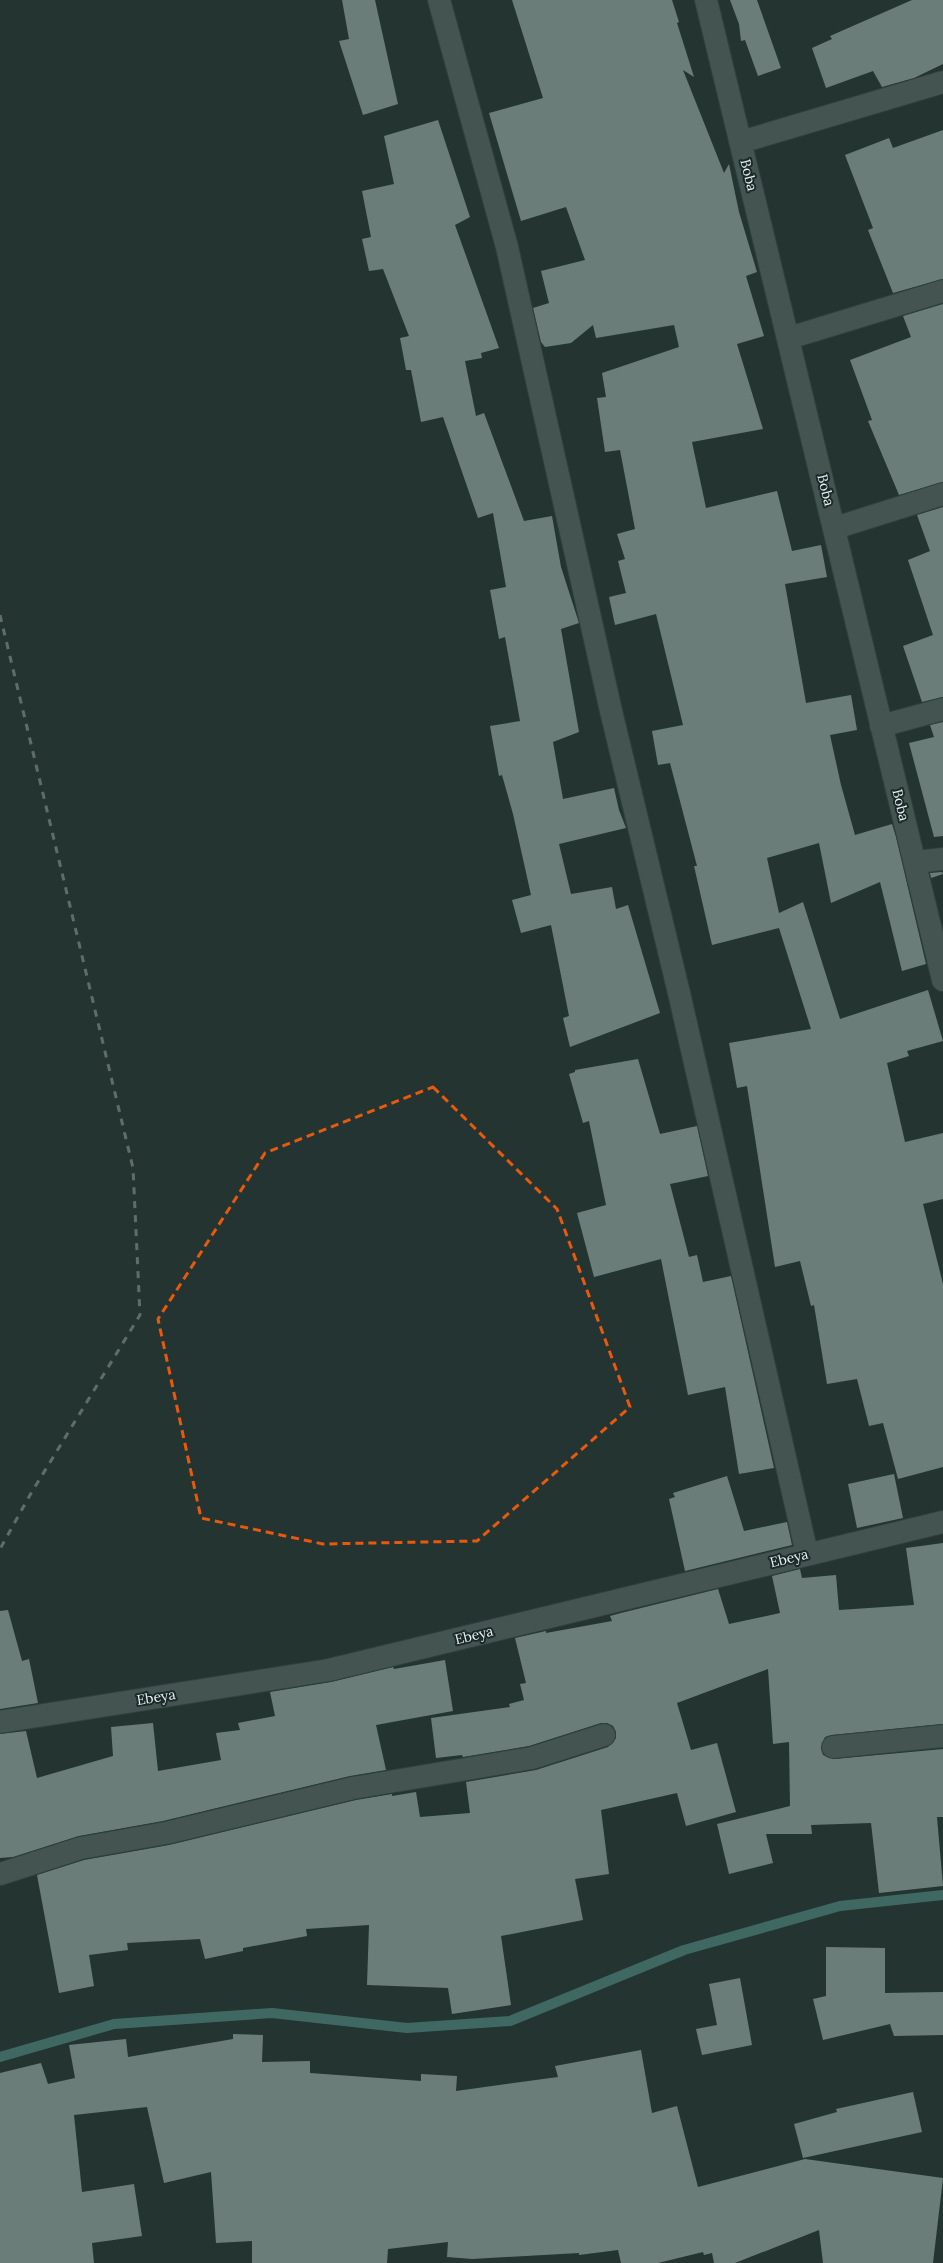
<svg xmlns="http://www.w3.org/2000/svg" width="943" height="2263" viewBox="0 0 943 2263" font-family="Lora,serif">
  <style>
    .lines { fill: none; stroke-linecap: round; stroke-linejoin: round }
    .stream { stroke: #62a79f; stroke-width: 10 }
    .building { fill: #c0d5d1 }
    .minor-casing { stroke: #414f4d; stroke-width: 24 }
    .minor { stroke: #697b78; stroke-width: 22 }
    .rail { stroke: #a6b2b0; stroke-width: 3; stroke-dasharray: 7 7; stroke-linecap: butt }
    .marked { fill: none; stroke: #e8590c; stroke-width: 3; stroke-dasharray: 8 5; stroke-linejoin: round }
    .labels { text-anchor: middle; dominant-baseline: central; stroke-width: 4; stroke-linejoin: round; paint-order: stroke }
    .street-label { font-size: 14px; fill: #e8f2f0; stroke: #1a2a28 }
  </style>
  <rect width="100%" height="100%" fill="#243432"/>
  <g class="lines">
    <path class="stream" d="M 0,2057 L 114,2024 L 272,2013 L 407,2028 L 510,2021 L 684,1950 L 840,1906 L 943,1895"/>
  </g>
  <path class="building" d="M 342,0 L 375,0 L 398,104 L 363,115 L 339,41 L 349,39 Z
    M 512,0 L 672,0 L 679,22 L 677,23 L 694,77 L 683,70 L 724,173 L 729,164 L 739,212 L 757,272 L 746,276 L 764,336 L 737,344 L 763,429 L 692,442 L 706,508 L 777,491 L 792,551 L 821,545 L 827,577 L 785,584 L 806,703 L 851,695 L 857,730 L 830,735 L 841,785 L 855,835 L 892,824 L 896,837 L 926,964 L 902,971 L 880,882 L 831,903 L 819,843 L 767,858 L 779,913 L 803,902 L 840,1019 L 928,990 L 943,1041 L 907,1051 L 909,1056 L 887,1063 L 905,1142 L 943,1133 L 943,1199 L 923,1204 L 943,1284 L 943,1467 L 898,1479 L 883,1423 L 869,1426 L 857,1379 L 827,1384 L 814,1305 L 811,1306 L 800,1261 L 775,1267 L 747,1086 L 737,1088 L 729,1043 L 811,1029 L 779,928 L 712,945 L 694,866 L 697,866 L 670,763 L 658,765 L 652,731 L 683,725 L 656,614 L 615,625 L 609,597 L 626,593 L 618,561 L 625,559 L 617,534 L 635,529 L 620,450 L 605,452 L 597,398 L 606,397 L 602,373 L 679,347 L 674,325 L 596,338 L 593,325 L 571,343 L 545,347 L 541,342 L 533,308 L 549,303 L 541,271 L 585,260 L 566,207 L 521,221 L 489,113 L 543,98 Z
    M 730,0 L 757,0 L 781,68 L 758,76 L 745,40 L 741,41 L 739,24 Z
    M 912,0 L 943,0 L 943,64 L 914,78 L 882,87 L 873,71 L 826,88 L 812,48 L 832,39 L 830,36 Z
    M 438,120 L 470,217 L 455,225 L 499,348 L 481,353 L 482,358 L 465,361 L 476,416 L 484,413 L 524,521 L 552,516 L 561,567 L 579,623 L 561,629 L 579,732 L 553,742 L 563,799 L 614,788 L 619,810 L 626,828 L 559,844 L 571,894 L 612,887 L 616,909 L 628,905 L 660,1013 L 570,1047 L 563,1018 L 569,1016 L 551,925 L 521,933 L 512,900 L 531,895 L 513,814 L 502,775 L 499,776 L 490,726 L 520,721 L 505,637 L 499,639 L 490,590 L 506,587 L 493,513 L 478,518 L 443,417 L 421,422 L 411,370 L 406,370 L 400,338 L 409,336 L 383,269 L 369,271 L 362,239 L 371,237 L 362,191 L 394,184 L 384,136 Z
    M 943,130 L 943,279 L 893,293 L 868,230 L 873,228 L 845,155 L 889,138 L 893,148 Z
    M 943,304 L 943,482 L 899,495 L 868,421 L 872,420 L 850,360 L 911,337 L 903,316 Z
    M 943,507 L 943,697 L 922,702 L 903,646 L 933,635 L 908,560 L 930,551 L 917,515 Z
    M 943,722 L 943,836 L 934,837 L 909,743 L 934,737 L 930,725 Z
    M 942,872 L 943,874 L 931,878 L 930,873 Z
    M 638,1059 L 660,1134 L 697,1126 L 708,1176 L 670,1184 L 689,1257 L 697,1255 L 703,1282 L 731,1276 L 774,1468 L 739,1474 L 725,1387 L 688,1395 L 661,1259 L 594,1277 L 577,1213 L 606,1205 L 589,1121 L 583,1123 L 569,1074 L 575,1072 L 575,1070 Z
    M 894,1474 L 903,1518 L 857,1528 L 848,1484 Z
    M 727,1476 L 744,1531 L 787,1522 L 792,1545 L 685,1571 L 669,1499 L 675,1497 L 673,1493 Z
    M 943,1543 L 943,1724 L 832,1735 L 825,1737 L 821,1748 L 823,1755 L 834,1759 L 943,1749 L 943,1817 L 937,1817 L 943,1886 L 879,1893 L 871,1823 L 811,1825 L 812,1834 L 766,1834 L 773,1863 L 729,1874 L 717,1824 L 790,1806 L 789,1742 L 773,1744 L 768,1669 L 677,1703 L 691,1750 L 717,1743 L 736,1812 L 686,1826 L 677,1793 L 601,1810 L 609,1874 L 575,1879 L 583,1920 L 501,1936 L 511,2005 L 452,2014 L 448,1988 L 367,1985 L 369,1925 L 306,1929 L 307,1936 L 243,1948 L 243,1951 L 205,1959 L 200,1939 L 127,1943 L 128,1950 L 89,1955 L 94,1986 L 59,1993 L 37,1875 L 84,1860 L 169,1845 L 356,1800 L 392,1794 L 392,1796 L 416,1792 L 420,1817 L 470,1813 L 466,1782 L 536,1770 L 608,1747 L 616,1738 L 616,1732 L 613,1726 L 607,1723 L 601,1723 L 529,1746 L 463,1757 L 462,1755 L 436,1758 L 431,1718 L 510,1707 L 509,1704 L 524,1700 L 520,1684 L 526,1683 L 515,1638 L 546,1631 L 546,1633 L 612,1621 L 610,1616 L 621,1613 L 718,1589 L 729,1624 L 780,1613 L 772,1576 L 800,1569 L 802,1578 L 836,1575 L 839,1610 L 914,1605 L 906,1548 Z
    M 8,1610 L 22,1661 L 29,1659 L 38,1703 L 0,1709 L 0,1611 Z
    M 445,1660 L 453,1711 L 376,1725 L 386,1770 L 350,1776 L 163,1821 L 79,1836 L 13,1857 L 0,1858 L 0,1734 L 26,1731 L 37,1778 L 113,1756 L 111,1727 L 153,1723 L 158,1771 L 221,1760 L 216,1733 L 240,1730 L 238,1723 L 275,1716 L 270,1692 L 331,1682 L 393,1667 L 394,1669 Z
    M 826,1947 L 885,1948 L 885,1993 L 943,1992 L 943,2035 L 894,2036 L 890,2024 L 823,2040 L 813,1999 L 826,1996 Z
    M 740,1978 L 752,2045 L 702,2055 L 696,2029 L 717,2025 L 709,1984 Z
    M 233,2034 L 263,2035 L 262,2062 L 310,2061 L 310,2073 L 421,2081 L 421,2074 L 457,2076 L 456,2091 L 558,2077 L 555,2066 L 641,2050 L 652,2113 L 677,2106 L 698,2187 L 805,2159 L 943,2178 L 933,2263 L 823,2263 L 819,2230 L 735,2263 L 714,2263 L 712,2253 L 704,2255 L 703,2252 L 658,2263 L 621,2263 L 618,2250 L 579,2255 L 579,2253 L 472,2259 L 447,2257 L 448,2242 L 388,2249 L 387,2263 L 252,2263 L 252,2241 L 216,2243 L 211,2172 L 164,2183 L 147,2107 L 74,2115 L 82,2192 L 134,2184 L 142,2236 L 92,2243 L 94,2263 L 0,2263 L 0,2073 L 41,2063 L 48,2084 L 75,2078 L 69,2045 L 126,2039 L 128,2057 L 233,2039 Z
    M 913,2092 L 922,2132 L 803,2158 L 794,2124 L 837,2112 L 836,2109 Z"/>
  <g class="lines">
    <g class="minor-casing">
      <path id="minor" d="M 439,0 L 507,247 L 611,711 L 679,993 L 807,1554
        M 706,0 L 943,980
        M 741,142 L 943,82
        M 789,338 L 943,291
        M 835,528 L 943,494
        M 881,726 L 943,709
        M 916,862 L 943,859
        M 0,1722 L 329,1670 L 943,1522
        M 833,1747 L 943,1736
        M 0,1874 L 81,1848 L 166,1833 L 353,1788 L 532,1758 L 604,1735"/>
    </g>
    <use href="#minor" class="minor"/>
    <path class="rail" d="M 0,615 L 133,1168 L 140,1315 L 30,1495 L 0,1549"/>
  </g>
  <path d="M0 0H943V2263H0ZM 433,1087 L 557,1209 L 630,1407 L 477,1541 L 323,1544 L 201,1518 L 158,1319 L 265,1153 Z" fill="#243432" fill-opacity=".55" fill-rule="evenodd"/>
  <path class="marked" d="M 433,1087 L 557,1209 L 630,1407 L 477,1541 L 323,1544 L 201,1518 L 158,1319 L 265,1153 Z"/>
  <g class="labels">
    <g class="street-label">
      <text transform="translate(749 175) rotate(76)">Boba</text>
      <text transform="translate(826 490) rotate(76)">Boba</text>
      <text transform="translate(901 805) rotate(76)">Boba</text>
      <text transform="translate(789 1558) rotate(-14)">Ebeya</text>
      <text transform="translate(474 1635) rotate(-14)">Ebeya</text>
      <text transform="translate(156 1697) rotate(-9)">Ebeya</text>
    </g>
  </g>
</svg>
